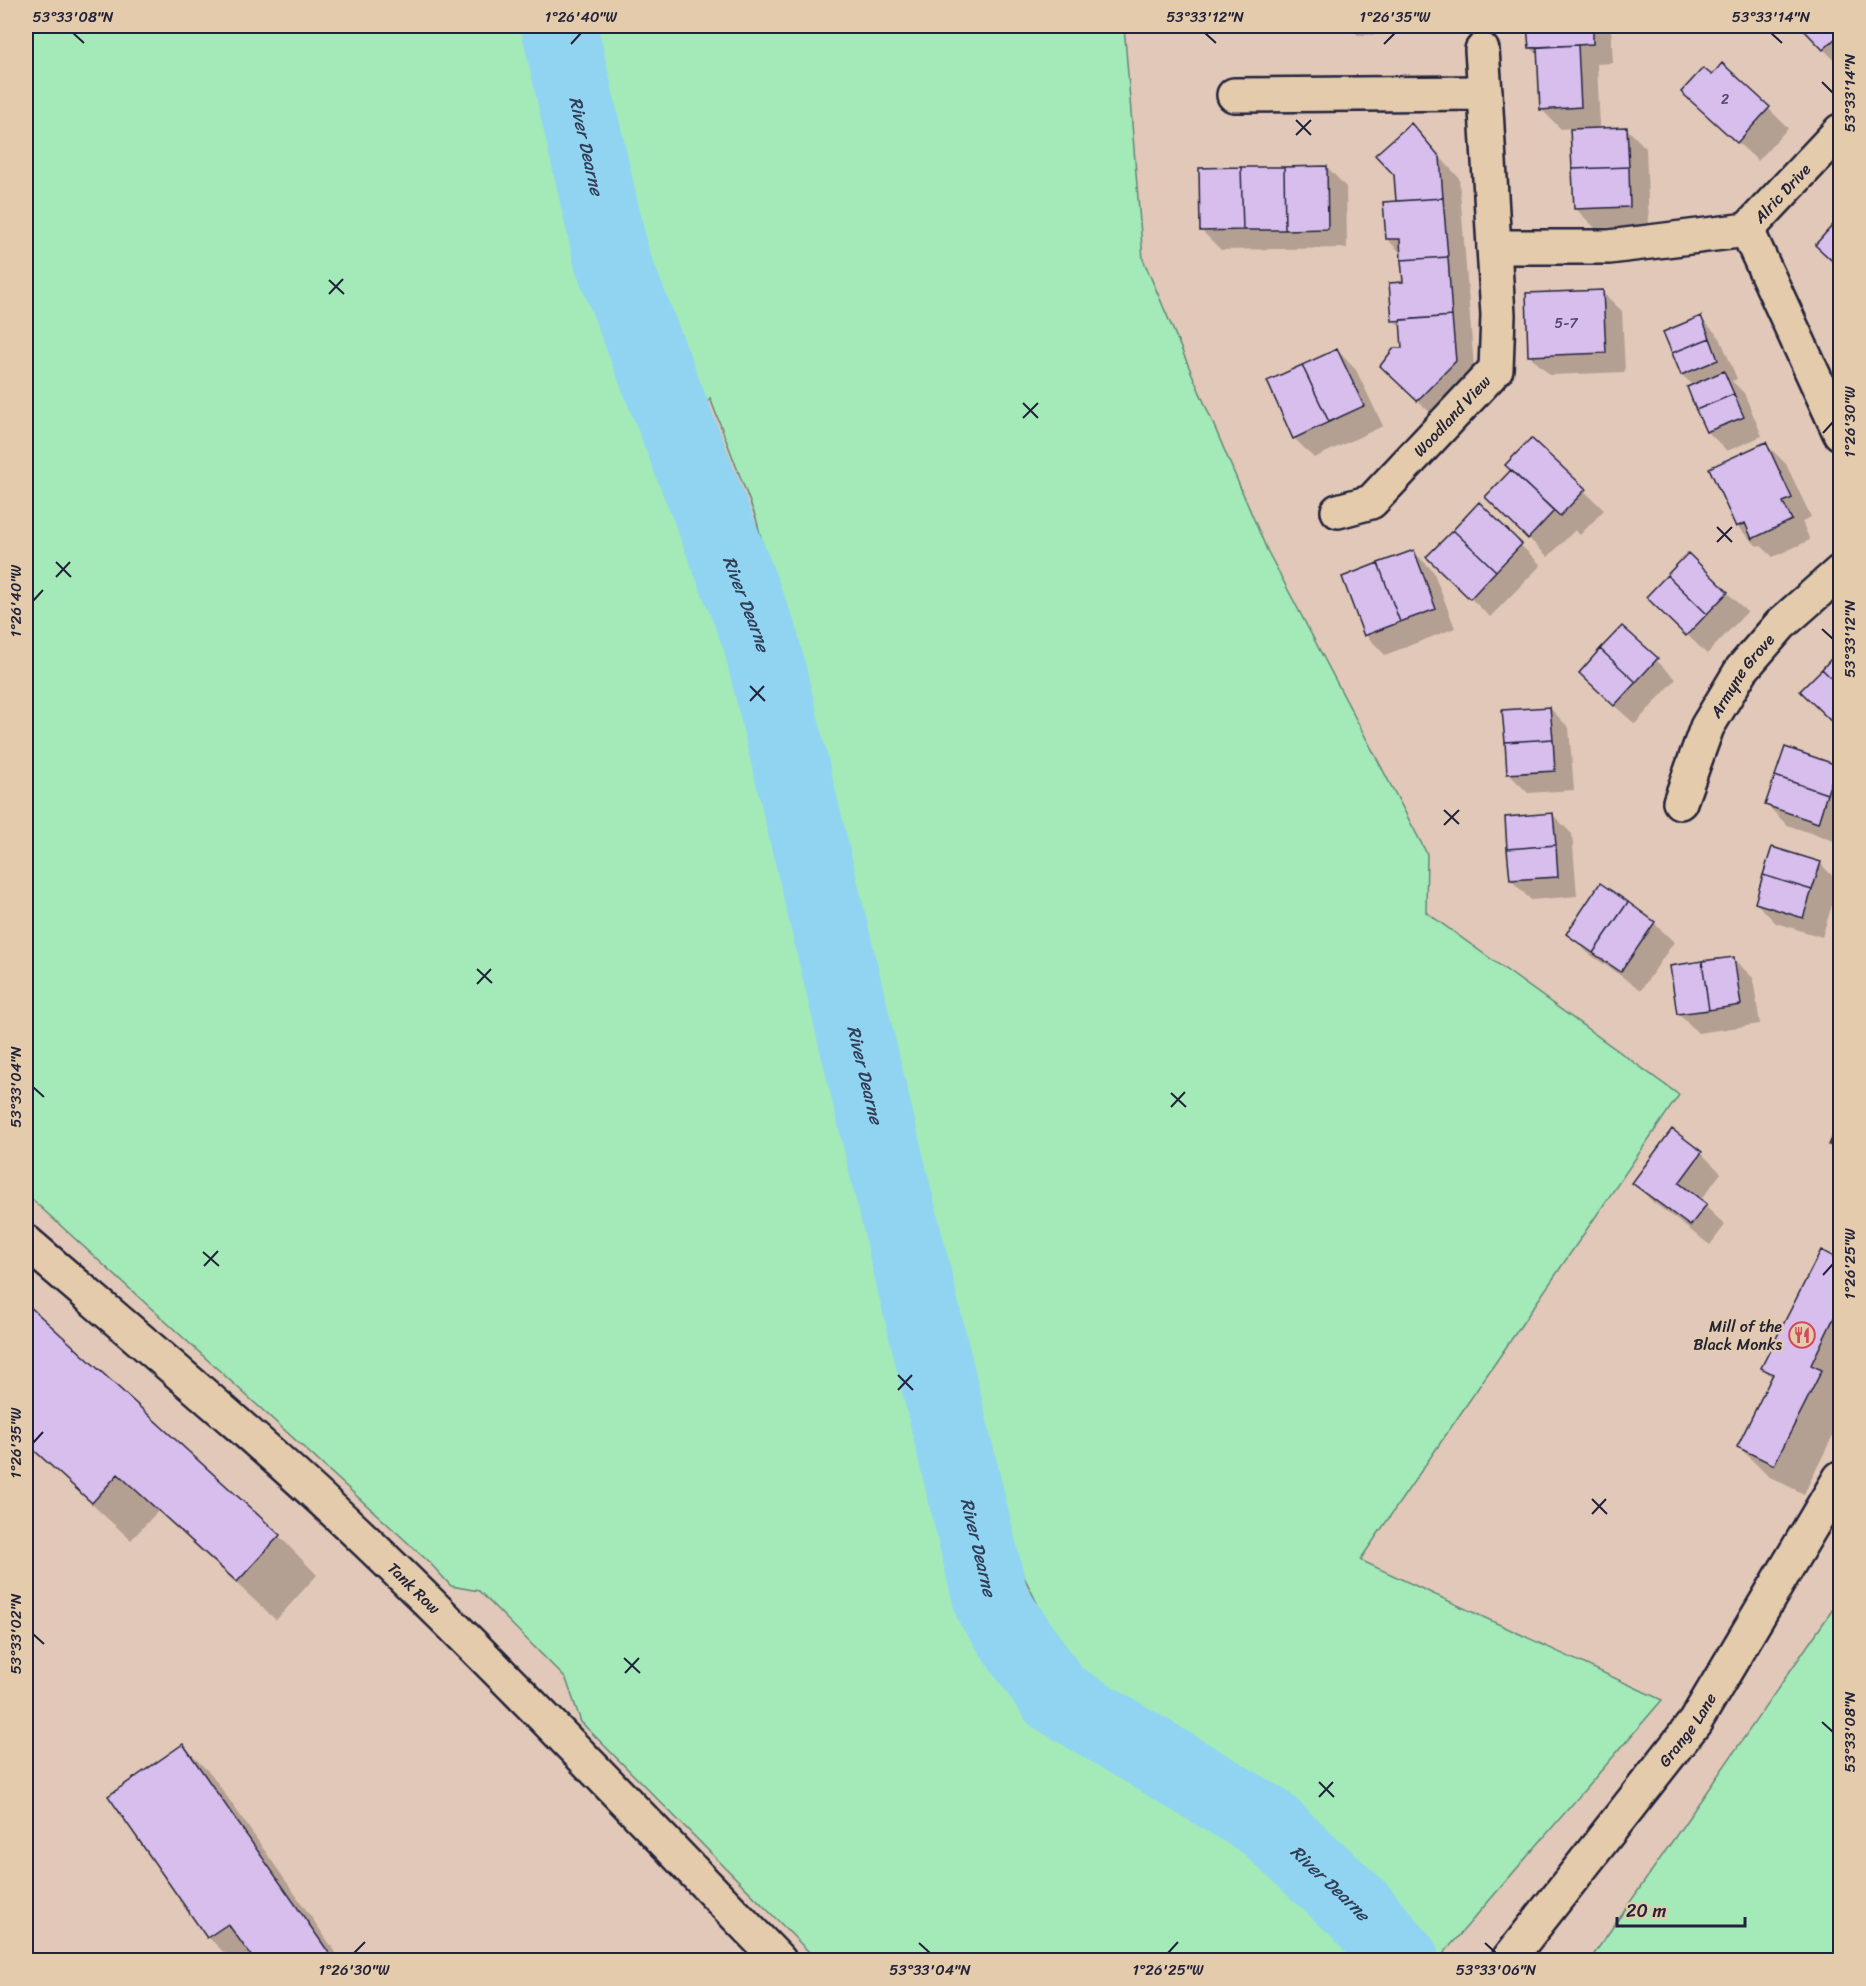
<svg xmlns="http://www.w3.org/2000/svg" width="1866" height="1986" viewBox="0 0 1866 1986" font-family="Sriracha,sans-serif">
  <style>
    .green { fill: #a3eab8; stroke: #62867a; stroke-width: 1.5 }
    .shadow { fill: #0003 }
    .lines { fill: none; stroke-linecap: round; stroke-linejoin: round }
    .river { stroke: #90d4f2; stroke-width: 76 }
    .building { fill: #d7beed; stroke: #22223b; stroke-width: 1.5 }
    .minor-casing { stroke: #22223b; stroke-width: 38 }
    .highway-casing { stroke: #22223b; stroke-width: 38 }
    .minor { stroke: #e3cbab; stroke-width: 33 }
    .highway { stroke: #e3cbab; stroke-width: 33 }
    .ticks { fill: none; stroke: #22223b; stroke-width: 2 }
    .labels { text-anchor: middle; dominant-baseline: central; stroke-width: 5; stroke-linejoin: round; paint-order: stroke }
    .number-label { font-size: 14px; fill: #4f4968 }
    .street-label { font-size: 16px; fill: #22223b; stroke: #e3cbab }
    .poi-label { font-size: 16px; fill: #22223b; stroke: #e3cbab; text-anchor: end }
    .water-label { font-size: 18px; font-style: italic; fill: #323d56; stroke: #e3cbab }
    .neatline { fill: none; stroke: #22223b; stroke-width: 2 }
    .ticks-label { font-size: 15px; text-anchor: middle; fill: #22223b }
  </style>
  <rect width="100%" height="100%" fill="#e1c8b8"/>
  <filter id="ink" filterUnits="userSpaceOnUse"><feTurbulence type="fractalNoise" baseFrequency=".0167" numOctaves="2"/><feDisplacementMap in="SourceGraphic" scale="12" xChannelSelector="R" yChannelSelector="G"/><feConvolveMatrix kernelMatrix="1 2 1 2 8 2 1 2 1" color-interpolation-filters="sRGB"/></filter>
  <g filter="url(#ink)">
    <path class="green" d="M 26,26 L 1124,26 L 1143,259 L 1267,550 L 1427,854 L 1426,912 L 1679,1095 L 1360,1560 L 1662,1700 L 1438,1960 L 1297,1812 L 1077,1683 L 1006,1541 L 927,1194 L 756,518 L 710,398 L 672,461 L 738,642 L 773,772 L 838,1057 L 978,1613 L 1046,1717 L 1254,1846 L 1360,1930 L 1379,1960 L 817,1960 L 581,1722 L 566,1679 L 479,1591 L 451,1586 L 430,1563 L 26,1194 Z
      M 1840,1599 L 1840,1960 L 1590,1960 Z"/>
    <path class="shadow" d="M 1162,26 L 1237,26 L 1237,29 L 1167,30 Z
      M 1244,26 L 1320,26 L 1320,29 L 1248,30 Z
      M 1349,26 L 1484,26 L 1392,26 L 1392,34 L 1358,35 Z
      M 1529,26 L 1611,26 L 1613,63 L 1597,64 L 1600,129 L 1626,128 L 1646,148 L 1649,226 L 1595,228 L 1575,208 L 1572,128 L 1561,129 L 1541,109 L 1538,55 L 1530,47 Z
      M 1801,26 L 1840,26 L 1840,66 Z
      M 1712,77 L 1768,108 L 1788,128 L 1758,161 L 1703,111 Z
      M 1411,125 L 1459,178 L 1475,381 L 1438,420 L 1401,385 L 1403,349 L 1402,328 L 1393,320 L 1404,284 L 1402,254 L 1387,239 L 1398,202 L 1396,174 Z
      M 1327,167 L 1346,187 L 1347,248 L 1221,250 L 1201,230 Z
      M 1840,219 L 1840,267 L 1817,245 Z
      M 1602,292 L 1622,311 L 1625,372 L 1550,375 L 1530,356 Z
      M 1701,318 L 1720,338 L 1737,379 L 1732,381 L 1744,393 L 1762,436 L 1727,451 L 1707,431 L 1694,386 L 1682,375 L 1665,333 Z
      M 1337,350 L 1356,370 L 1383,426 L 1314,458 L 1294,438 Z
      M 1531,440 L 1604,510 L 1580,535 L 1575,530 L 1548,557 L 1506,516 L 1513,470 Z
      M 1766,444 L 1786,464 L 1811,517 L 1802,522 L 1810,540 L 1773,557 L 1760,545 L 1757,546 L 1737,526 L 1711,469 Z
      M 1479,504 L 1541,565 L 1490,617 L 1448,576 Z
      M 1414,552 L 1433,571 L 1455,628 L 1385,655 L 1366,635 Z
      M 1689,555 L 1747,612 L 1707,654 L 1668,616 Z
      M 1622,628 L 1676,679 L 1635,724 L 1600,693 Z
      M 1840,651 L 1840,729 L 1802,691 Z
      M 1550,708 L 1569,728 L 1574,790 L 1528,793 L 1509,774 Z
      M 1837,766 L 1840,770 L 1840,833 L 1837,842 L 1787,825 L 1767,805 Z
      M 1552,814 L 1572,834 L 1577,896 L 1531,900 L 1511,880 Z
      M 1820,863 L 1839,883 L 1822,937 L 1776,923 L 1756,903 Z
      M 1654,923 L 1674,942 L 1641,990 L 1588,953 L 1568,933 Z
      M 1733,958 L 1753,978 L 1760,1024 L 1698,1033 L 1678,1013 Z
      M 1840,1125 L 1840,1154 L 1831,1144 Z
      M 1672,1131 L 1701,1153 L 1721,1173 L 1700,1201 L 1725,1225 L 1710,1245 L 1653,1202 L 1634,1183 Z
      M 1821,1252 L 1840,1262 L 1840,1421 L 1804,1494 L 1768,1476 L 1738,1446 L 1773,1378 L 1763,1368 Z
      M 26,1305 L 279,1536 L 317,1575 L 276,1620 L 158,1511 L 131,1540 L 26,1444 Z
      M 183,1746 L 212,1775 L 341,1960 L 256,1960 L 253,1956 L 247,1960 L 232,1960 L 208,1937 L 111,1796 Z"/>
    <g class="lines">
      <path class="river" id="s1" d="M 559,26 L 612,260 L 760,638 L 992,1604 L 1055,1696 L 1265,1822 L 1359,1910 L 1401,1960"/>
    </g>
    <path class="building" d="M 1527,26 L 1593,26 L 1593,44 L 1529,48 Z
      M 1803,26 L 1840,26 L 1840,34 L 1823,50 L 1801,27 Z
      M 1578,45 L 1581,107 L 1540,110 L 1537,47 Z
      M 1722,63 L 1770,107 L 1737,143 L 1681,92 L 1703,68 L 1712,75 Z
      M 1411,123 L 1440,157 L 1443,198 L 1396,201 L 1394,175 L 1375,155 Z
      M 1627,127 L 1629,167 L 1572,169 L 1570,129 Z
      M 1327,166 L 1328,229 L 1285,230 L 1284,167 Z
      M 1241,167 L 1243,230 L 1200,231 L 1199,168 Z
      M 1241,167 L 1284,167 L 1285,230 L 1243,230 Z
      M 1629,167 L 1630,207 L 1574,209 L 1572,169 Z
      M 1443,198 L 1448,257 L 1401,260 L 1400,239 L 1386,239 L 1383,202 Z
      M 1840,217 L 1840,268 L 1815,245 Z
      M 1448,257 L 1452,316 L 1392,321 L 1389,283 L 1403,282 L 1401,260 Z
      M 1603,290 L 1606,353 L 1528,356 L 1526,293 Z
      M 1452,316 L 1456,361 L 1417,401 L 1380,366 L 1394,348 L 1402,348 L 1400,320 Z
      M 1701,316 L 1710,338 L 1672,353 L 1663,332 Z
      M 1710,338 L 1718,360 L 1681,375 L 1672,353 Z
      M 1337,349 L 1364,406 L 1329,422 L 1302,365 Z
      M 1302,365 L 1329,422 L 1293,439 L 1267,381 Z
      M 1724,371 L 1734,394 L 1696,410 L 1687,387 Z
      M 1734,394 L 1744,417 L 1706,432 L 1696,410 Z
      M 1531,438 L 1586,489 L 1560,516 L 1505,465 Z
      M 1766,442 L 1792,498 L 1783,502 L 1792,520 L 1752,539 L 1745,523 L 1736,527 L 1709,468 Z
      M 1511,470 L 1554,511 L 1528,539 L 1485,497 Z
      M 1479,502 L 1522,544 L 1496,571 L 1453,530 Z
      M 1453,530 L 1496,571 L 1470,599 L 1426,557 Z
      M 1414,550 L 1436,609 L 1400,622 L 1378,563 Z
      M 1688,553 L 1728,592 L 1707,614 L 1667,575 Z
      M 1378,563 L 1400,622 L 1364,636 L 1342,577 Z
      M 1667,575 L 1707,614 L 1686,636 L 1646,597 Z
      M 1622,626 L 1658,658 L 1636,682 L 1600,649 Z
      M 1600,649 L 1636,682 L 1614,706 L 1579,673 Z
      M 1840,649 L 1840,687 L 1822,669 Z
      M 1822,669 L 1840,687 L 1840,730 L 1800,691 Z
      M 1550,707 L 1553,739 L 1505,742 L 1502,710 Z
      M 1553,739 L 1555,771 L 1507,774 L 1505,742 Z
      M 1785,747 L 1837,765 L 1827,794 L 1775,776 Z
      M 1775,776 L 1827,794 L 1818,823 L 1765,805 Z
      M 1553,813 L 1556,845 L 1507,849 L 1505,817 Z
      M 1556,845 L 1558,877 L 1510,880 L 1507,849 Z
      M 1772,847 L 1821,862 L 1812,890 L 1763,875 Z
      M 1763,875 L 1812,890 L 1803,918 L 1755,903 Z
      M 1600,883 L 1628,902 L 1593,953 L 1566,934 Z
      M 1628,902 L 1655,922 L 1621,972 L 1593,953 Z
      M 1734,957 L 1741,1005 L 1709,1010 L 1702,961 Z
      M 1702,961 L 1709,1010 L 1677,1014 L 1670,966 Z
      M 1840,1121 L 1840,1150 L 1829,1145 Z
      M 1672,1129 L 1702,1152 L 1679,1183 L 1707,1204 L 1690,1226 L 1632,1183 Z
      M 1821,1250 L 1840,1260 L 1840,1305 L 1811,1365 L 1822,1370 L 1774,1465 L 1737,1447 L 1773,1374 L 1761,1368 Z
      M 26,1303 L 280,1535 L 237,1582 L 118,1474 L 92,1503 L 26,1443 Z
      M 183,1744 L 334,1960 L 254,1960 L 228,1924 L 207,1938 L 108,1796 Z"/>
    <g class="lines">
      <g class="minor-casing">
        <g id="minor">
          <path d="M 1482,50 L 1485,93"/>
          <path d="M 1234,95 L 1485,93 L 1498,315 L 1496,369 L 1371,502 L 1338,511"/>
          <path d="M 1747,230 L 1840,433"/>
          <path id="s2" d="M 1747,230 L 1840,131"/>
          <path d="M 1494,247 L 1609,247 L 1747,230"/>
          <path id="s3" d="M 1680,802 L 1707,727 L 1742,669 L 1781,624 L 1840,572"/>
          <path id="s4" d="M 26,1242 C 141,1341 258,1438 368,1543 C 509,1678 643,1820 779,1960"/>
        </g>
      </g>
      <g class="highway-casing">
        <g id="highway">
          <path id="s5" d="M 1508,1960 L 1695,1722 L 1840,1478"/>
        </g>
      </g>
      <use href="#minor" class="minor"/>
      <use href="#highway" class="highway"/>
    </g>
  </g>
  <path class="ticks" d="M 73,33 L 84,43M 1205,33 L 1216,43M 1771,33 L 1782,43M 571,44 L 581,33M 1384,44 L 1395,33M 1822,82 L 1833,93M 1296,120 L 1311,135M 1296,135 L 1311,120M 329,280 L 344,294M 329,294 L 343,279M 1023,403 L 1038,418M 1023,418 L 1038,403M 1823,433 L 1833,422M 1717,527 L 1732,542M 1717,542 L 1732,527M 56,562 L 71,577M 56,577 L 70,562M 33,601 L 43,590M 1822,629 L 1833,639M 750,686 L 765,701M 750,701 L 764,686M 1444,810 L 1459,824M 1444,825 L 1459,810M 477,969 L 492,983M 477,984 L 491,969M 33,1087 L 44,1097M 1171,1093 L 1186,1107M 1171,1107 L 1185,1092M 203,1252 L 219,1266M 204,1266 L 218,1251M 1823,1275 L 1833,1264M 898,1375 L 913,1390M 898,1390 L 912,1375M 33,1443 L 43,1432M 1592,1499 L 1607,1514M 1592,1514 L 1606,1499M 33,1634 L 44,1644M 624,1658 L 640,1673M 625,1673 L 639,1658M 1822,1722 L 1833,1732M 1319,1782 L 1334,1797M 1319,1797 L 1333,1782M 919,1943 L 930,1953M 1485,1943 L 1496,1953M 354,1953 L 365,1942M 1168,1953 L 1178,1942"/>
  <defs>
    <g id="restaurant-ring" transform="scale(1.35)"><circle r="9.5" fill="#e3cbab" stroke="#d1495b" stroke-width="1.5"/><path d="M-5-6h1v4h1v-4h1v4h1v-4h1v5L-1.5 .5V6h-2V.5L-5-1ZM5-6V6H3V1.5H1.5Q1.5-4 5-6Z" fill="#d1495b"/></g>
  </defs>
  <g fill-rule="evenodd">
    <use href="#restaurant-ring" x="1802" y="1335"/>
  </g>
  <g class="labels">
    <g class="number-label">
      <text x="1725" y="99">2</text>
      <text x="1566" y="323">5-7</text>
    </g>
    <g class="street-label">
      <text stroke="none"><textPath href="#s2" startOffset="51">Alric Drive</textPath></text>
      <text transform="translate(1452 416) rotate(-47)">Woodland View</text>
      <text stroke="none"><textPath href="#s3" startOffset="142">Armyne Grove</textPath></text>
      <text stroke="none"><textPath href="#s4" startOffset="520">Tank Row</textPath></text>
      <text stroke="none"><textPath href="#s5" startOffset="292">Grange Lane</textPath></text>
    </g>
    <g class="poi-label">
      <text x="1782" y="1326">Mill of the<tspan x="1782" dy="18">Black Monks</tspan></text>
    </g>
    <g class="water-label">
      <text stroke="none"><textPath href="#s1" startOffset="123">River Dearne</textPath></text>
      <text stroke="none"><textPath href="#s1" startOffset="609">River Dearne</textPath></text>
      <text stroke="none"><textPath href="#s1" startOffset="1095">River Dearne</textPath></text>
      <text stroke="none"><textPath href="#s1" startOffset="1581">River Dearne</textPath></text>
      <text stroke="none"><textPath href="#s1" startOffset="2085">River Dearne</textPath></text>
    </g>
  </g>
  <rect width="1866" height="1986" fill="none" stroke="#e3cbab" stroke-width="66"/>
  <path d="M1617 1917v9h128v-9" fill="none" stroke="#22223b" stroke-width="3"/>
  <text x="1626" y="1917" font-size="18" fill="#22223b" stroke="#e3cbab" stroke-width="4.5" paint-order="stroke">20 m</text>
  <rect x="33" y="33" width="1800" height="1920" class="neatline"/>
  <g class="ticks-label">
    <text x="73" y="22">53°33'08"N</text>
    <text x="581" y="22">1°26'40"W</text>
    <text x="1205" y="22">53°33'12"N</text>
    <text x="1395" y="22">1°26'35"W</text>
    <text x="1771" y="22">53°33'14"N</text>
    <text transform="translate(1850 93) rotate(-90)" y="5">53°33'14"N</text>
    <text transform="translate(1850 422) rotate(-90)" y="5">1°26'30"W</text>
    <text transform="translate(16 601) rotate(-90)" y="5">1°26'40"W</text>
    <text transform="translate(1850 639) rotate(-90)" y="5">53°33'12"N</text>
    <text transform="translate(16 1087) rotate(-90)" y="5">53°33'04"N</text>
    <text transform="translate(1850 1264) rotate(-90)" y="5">1°26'25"W</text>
    <text transform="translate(16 1443) rotate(-90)" y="5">1°26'35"W</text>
    <text transform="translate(16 1634) rotate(-90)" y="5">53°33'02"N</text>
    <text transform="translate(1850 1732) rotate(-90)" y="5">53°33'08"N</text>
    <text x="354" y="1975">1°26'30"W</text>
    <text x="930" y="1975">53°33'04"N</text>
    <text x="1168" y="1975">1°26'25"W</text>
    <text x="1496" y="1975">53°33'06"N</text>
  </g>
</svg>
